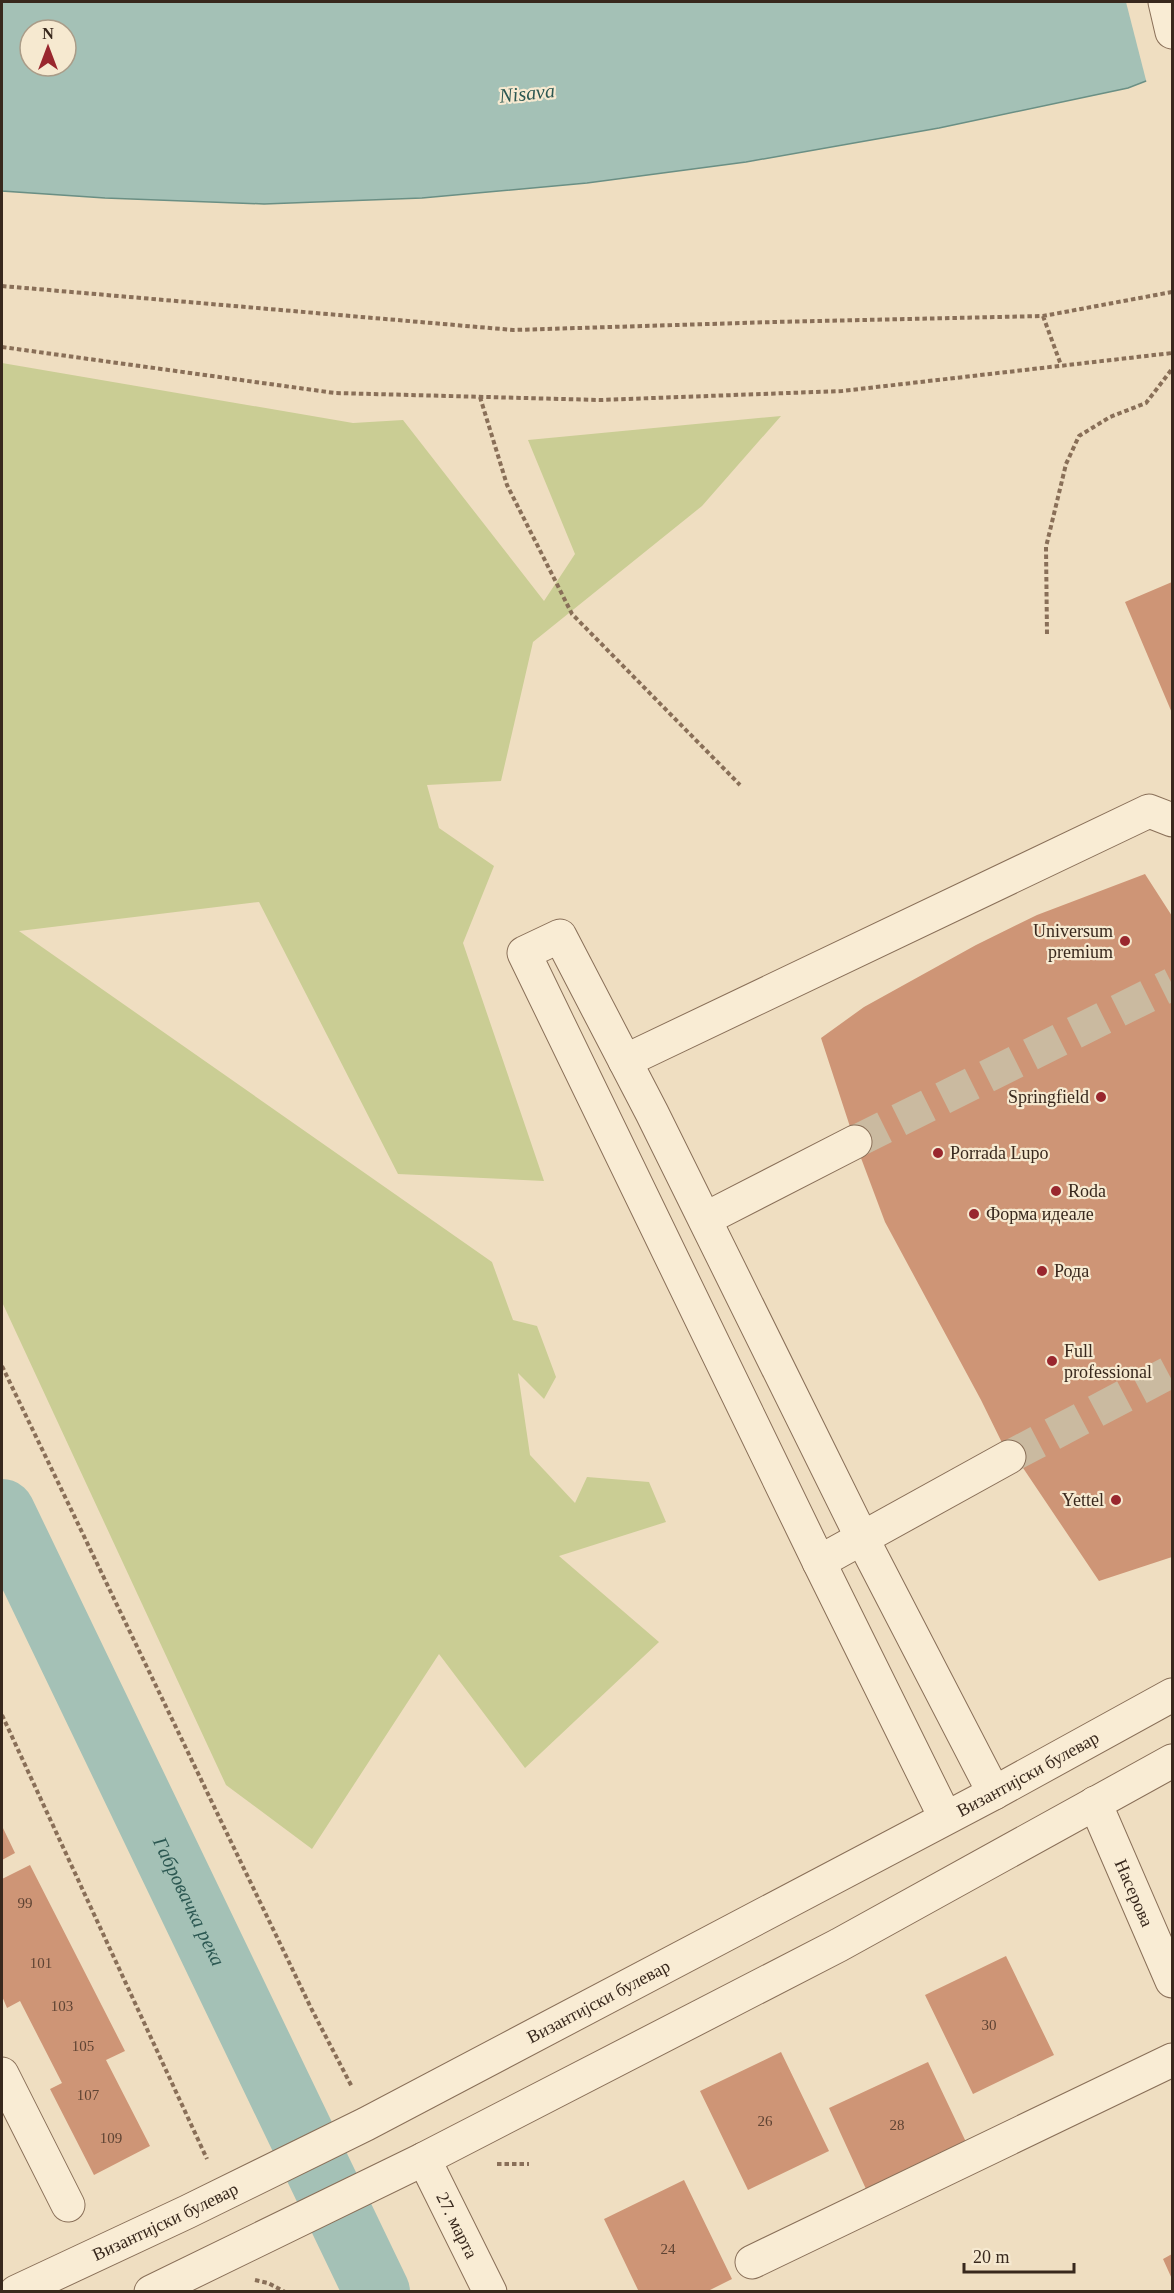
<svg xmlns="http://www.w3.org/2000/svg" width="1174" height="2293" viewBox="0 0 1174 2293" font-family="Georgia,serif">
  <style>
    .green { fill: #cacd94 }
    .water { fill: #a4c1b6; stroke: #6a8f84; stroke-width: 1.5; fill-rule: evenodd }
    .pier { fill: #efdec1 }
    .lines { fill: none; stroke-linecap: round; stroke-linejoin: round }
    .river { stroke: #a4c1b6; stroke-width: 66 }
    .building { fill: #ce9576 }
    .minor-tunnel { stroke: #cabaa0; stroke-width: 33; stroke-dasharray: 33 16; stroke-linecap: butt }
    .minor-casing { stroke: #896f58; stroke-width: 35 }
    .path { stroke: #896f58; stroke-width: 4; stroke-dasharray: 4.5 3; stroke-linecap: butt }
    .minor { stroke: #f9ecd4; stroke-width: 33 }
    .poi-dot { fill: #99272e; stroke: #f6e9d0; stroke-width: 2 }
    .labels { text-anchor: middle; dominant-baseline: central; stroke-width: 4.5; stroke-linejoin: round; paint-order: stroke }
    .number-label { font-size: 15px; fill: #5e4333 }
    .poi-label { font-size: 18px; fill: #38281d; stroke: #f6e9d0; text-anchor: start }
    .street-label { font-size: 18px; fill: #38281d; stroke: #f6e9d0 }
    .water-label { font-size: 20px; font-style: italic; fill: #2c5852; stroke: #f6e9d0 }
  </style>
  <rect width="100%" height="100%" fill="#efdec1"/>
  <path class="green" d="M 2,363 L 353,423 L 403,420 L 544,601 L 575,554 L 528,440 L 781,416 L 702,506 L 533,642 L 501,781 L 427,785 L 439,828 L 494,866 L 463,943 L 544,1181 L 398,1174 L 259,902 L 19,931 L 492,1262 L 513,1320 L 537,1326 L 556,1377 L 544,1399 L 518,1373 L 530,1455 L 575,1503 L 587,1477 L 649,1482 L 666,1522 L 559,1556 L 659,1642 L 525,1768 L 439,1654 L 312,1849 L 226,1785 L 2,1302 L 2,1095 L 3,1095 L 2,1090 Z"/>
  <path class="water" d="M 2,2 L 1172,2 L 1172,71 L 1128,88 L 939,128 L 746,162 L 587,183 L 422,198 L 264,204 L 105,198 L 2,191 ZM 30,30 L 66,30 L 66,66 L 30,66 Z"/>
  <path class="pier" d="M 1126,2 L 1172,2 L 1172,74 L 1147,84 Z"/>
  <g class="lines">
    <path class="river" id="s1" d="M 2,1512 L 377,2292"/>
  </g>
  <path class="building" d="M 1172,582 L 1172,713 L 1125,602 Z
    M 1145,874 L 1172,916 L 1172,1557 L 1099,1581 L 1015,1456 L 1009,1457 L 981,1400 L 885,1222 L 855,1142 L 821,1038 L 864,1007 L 976,945 L 1037,915 Z
    M 2,1826 L 15,1853 L 2,1860 Z
    M 30,1865 L 125,2051 L 106,2060 L 150,2146 L 94,2175 L 50,2089 L 62,2083 L 20,2001 L 7,2008 L 2,1996 L 2,1879 Z
    M 1006,1956 L 1054,2055 L 973,2094 L 925,1995 Z
    M 781,2052 L 829,2151 L 748,2190 L 700,2091 Z
    M 928,2062 L 966,2142 L 866,2189 L 829,2108 Z
    M 684,2180 L 732,2279 L 706,2292 L 639,2292 L 604,2219 Z
    M 1172,2254 L 1172,2279 L 1163,2259 Z"/>
  <g class="lines">
    <path class="minor-tunnel" d="M 855,1142 L 1172,984
      M 1009,1457 L 1172,1371"/>
    <g class="minor-casing">
      <g id="minor">
        <path d="M 1165,2 L 1172,32"/>
        <path d="M 625,1061 L 1149,811 L 1172,820"/>
        <path d="M 705,1219 L 855,1142"/>
        <path d="M 819,1562 L 1009,1457"/>
        <path id="s2" d="M 1095,1803 L 1172,1981"/>
        <path d="M 945,1817 L 819,1562 L 524,953 L 560,936 L 652,1113 L 862,1538 L 994,1793"/>
        <path d="M 2,2074 L 68,2205"/>
        <path id="s3" d="M 424,2159 L 490,2292"/>
        <path d="M 752,2262 L 1172,2060"/>
        <path id="s4" d="M 16,2292 L 187,2212 L 366,2124 L 994,1793 L 1172,1695"/>
        <path d="M 151,2292 L 424,2159 L 839,1945 L 1172,1761"/>
      </g>
    </g>
    <path class="path" d="M 2,286 L 513,330 L 774,322 L 1043,316 L 1172,292
      M 1043,316 L 1061,365
      M 2,347 L 335,393 L 600,400 L 842,391 L 1172,353
      M 480,397 L 507,485 L 572,614 L 740,785
      M 1047,634 L 1046,547 L 1066,464 L 1079,436 L 1110,417 L 1146,403 L 1172,369
      M 2,1366 L 312,2010 L 352,2087
      M 2,1715 L 207,2159
      M 497,2164 L 529,2164
      M 255,2280 L 268,2283 L 285,2292"/>
    <use href="#minor" class="minor"/>
  </g>
  <g class="poi-dot">
    <circle cx="1125" cy="941" r="6"/>
    <circle cx="1101" cy="1097" r="6"/>
    <circle cx="938" cy="1153" r="6"/>
    <circle cx="1056" cy="1191" r="6"/>
    <circle cx="974" cy="1214" r="6"/>
    <circle cx="1042" cy="1271" r="6"/>
    <circle cx="1052" cy="1361" r="6"/>
    <circle cx="1116" cy="1500" r="6"/>
  </g>
  <g class="labels">
    <g class="number-label">
      <text x="25" y="1903">99</text>
      <text x="41" y="1963">101</text>
      <text x="62" y="2006">103</text>
      <text x="989" y="2025">30</text>
      <text x="83" y="2046">105</text>
      <text x="88" y="2095">107</text>
      <text x="765" y="2121">26</text>
      <text x="897" y="2125">28</text>
      <text x="111" y="2138">109</text>
      <text x="668" y="2249">24</text>
    </g>
    <g class="poi-label">
      <text x="1113" y="931" text-anchor="end">Universum<tspan x="1113" dy="21">premium</tspan></text>
      <text x="1089" y="1097" text-anchor="end">Springfield</text>
      <text x="950" y="1153">Porrada Lupo</text>
      <text x="1068" y="1191">Roda</text>
      <text x="986" y="1214">Форма идеале</text>
      <text x="1054" y="1271">Рода</text>
      <text x="1064" y="1351">Full<tspan x="1064" dy="21">professional</tspan></text>
      <text x="1104" y="1500" text-anchor="end">Yettel</text>
    </g>
    <g class="street-label">
      <text stroke="none"><textPath href="#s4" startOffset="1137">Византијски булевар</textPath></text>
      <text stroke="none"><textPath href="#s2" startOffset="98">Насерова</textPath></text>
      <text stroke="none"><textPath href="#s4" startOffset="651">Византијски булевар</textPath></text>
      <text stroke="none"><textPath href="#s4" startOffset="165">Византијски булевар</textPath></text>
      <text stroke="none"><textPath href="#s3" startOffset="74">27. марта</textPath></text>
    </g>
    <g class="water-label">
      <text transform="translate(527 93) rotate(-6)">Nisava</text>
      <text stroke="none"><textPath href="#s1" startOffset="432">Габровачка река</textPath></text>
    </g>
  </g>
  <rect width="1174" height="2293" fill="none" stroke="#38281d" stroke-width="6"/>
  <g transform="translate(48 48)"><circle r="28" fill="#f6e9d0" stroke="#aa9c88" stroke-width="1.5"/>
  <path d="M0-4.5L10 22L0 15L-10 22Z" fill="#99272e"/>
  <text y="-9" font-size="16" font-weight="bold" text-anchor="middle" fill="#38281d">N</text>
  </g>
  <path d="M964 2263v9h110v-9" fill="none" stroke="#38281d" stroke-width="3"/>
  <text x="973" y="2263" font-size="18" fill="#38281d" stroke="#f6e9d0" stroke-width="4.5" paint-order="stroke">20 m</text>
</svg>
